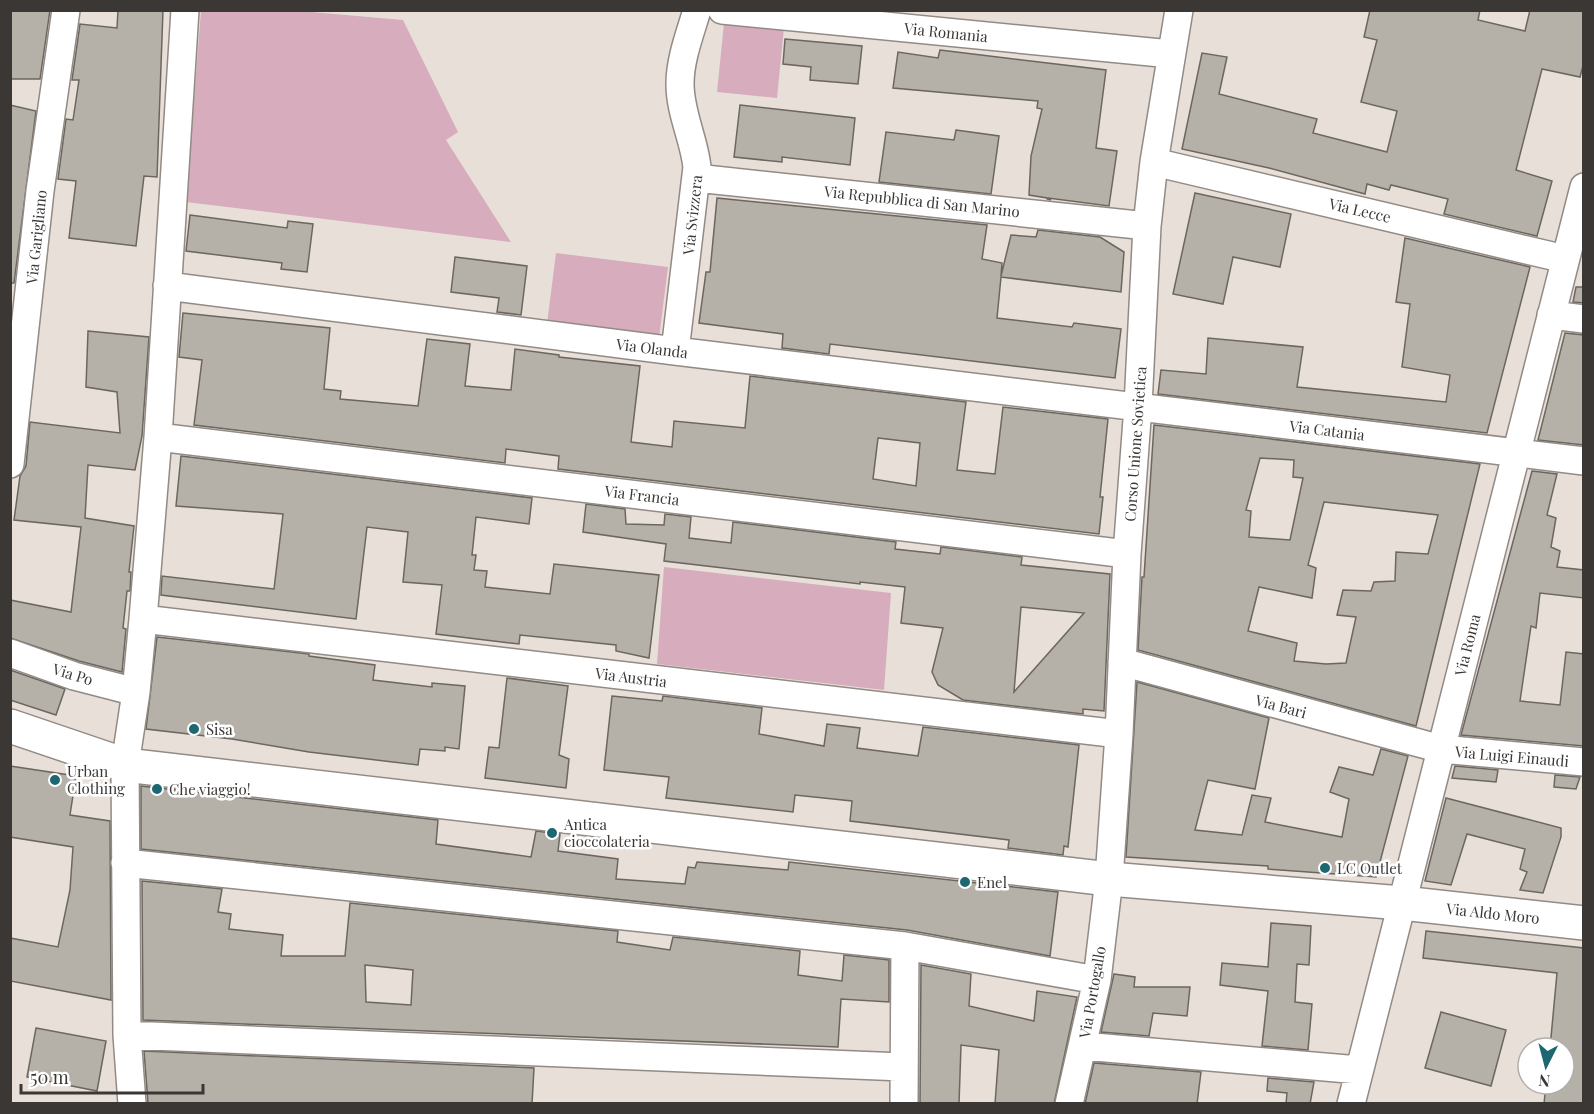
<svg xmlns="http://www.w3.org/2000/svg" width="1594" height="1114" viewBox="0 0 1594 1114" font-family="'Playfair Display',serif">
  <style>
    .green { fill: #d7adbd }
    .building { fill: #b5b1a9; stroke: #6b6760; stroke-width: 1.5; fill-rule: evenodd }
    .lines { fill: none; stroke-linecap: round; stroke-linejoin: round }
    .minor-casing { stroke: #928a84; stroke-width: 30 }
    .tertiary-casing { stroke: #928a84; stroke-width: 36 }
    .minor { stroke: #fff; stroke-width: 27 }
    .tertiary { stroke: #fff; stroke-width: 33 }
    .poi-dot { fill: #1c6771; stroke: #fff; stroke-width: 2 }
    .labels { text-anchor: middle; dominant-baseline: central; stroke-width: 5; stroke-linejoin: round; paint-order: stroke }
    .street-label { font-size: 15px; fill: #3a3734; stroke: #fff }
    .poi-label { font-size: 15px; fill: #3a3734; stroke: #fff; text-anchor: start }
  </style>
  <rect width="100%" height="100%" fill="#e8dfd9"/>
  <path class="green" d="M 201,11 L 300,11 L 403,20 L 458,132 L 446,140 L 511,242 L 186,202 Z
    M 724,23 L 784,28 L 777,98 L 717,92 Z
    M 556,253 L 668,267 L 659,338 L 547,324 Z
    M 664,567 L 891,593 L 884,690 L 657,664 Z"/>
  <path class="building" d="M 10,10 L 50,10 L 40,79 L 10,79 Z
    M 118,10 L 163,10 L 157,177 L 144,176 L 136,246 L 69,238 L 76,181 L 58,179 L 66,119 L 73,120 L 79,80 L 72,80 L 80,24 L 117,28 Z
    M 1370,10 L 1480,10 L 1478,20 L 1525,31 L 1530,10 L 1584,10 L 1584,62 L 1580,77 L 1542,69 L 1516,170 L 1552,181 L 1537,236 L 1444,214 L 1448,199 L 1391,185 L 1389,190 L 1367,184 L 1365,194 L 1269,168 L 1182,149 L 1202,53 L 1227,57 L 1219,94 L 1317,119 L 1313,133 L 1387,152 L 1397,111 L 1361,102 L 1377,40 L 1364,37 Z
    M 785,39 L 862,46 L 858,84 L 810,80 L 811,67 L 783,64 Z
    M 940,50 L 1106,70 L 1096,148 L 1117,151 L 1109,206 L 1048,198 L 1051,200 L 1047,199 L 1047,198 L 1029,195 L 1031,156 L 1042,109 L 1037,108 L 1038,101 L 893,88 L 898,52 L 938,58 Z
    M 10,105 L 36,111 L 14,283 L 10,283 Z
    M 740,105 L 855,118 L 850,165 L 782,157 L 782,162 L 734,157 Z
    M 956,130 L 999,136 L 991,194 L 879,182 L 886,132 L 954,140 Z
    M 1195,193 L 1291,214 L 1280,267 L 1233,257 L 1223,304 L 1173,294 Z
    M 717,198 L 987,225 L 982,259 L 1002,263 L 1001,276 L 1011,235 L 1036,237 L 1038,230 L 1100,237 L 1124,252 L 1121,292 L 1001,277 L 997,318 L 1072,327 L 1074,323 L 1121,329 L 1115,378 L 830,344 L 829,354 L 782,348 L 783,334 L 699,323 L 706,272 L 710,272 Z
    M 190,215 L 287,228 L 288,221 L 313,224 L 307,272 L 281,269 L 282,263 L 186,251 Z
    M 1405,238 L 1530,267 L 1487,433 L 1158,394 L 1161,370 L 1206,374 L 1208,338 L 1303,347 L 1297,387 L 1446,402 L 1450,375 L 1402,367 L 1410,304 L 1396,302 Z
    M 455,257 L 527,266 L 521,315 L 497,312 L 499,298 L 451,292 Z
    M 1576,287 L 1584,287 L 1584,303 L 1573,302 Z
    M 183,313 L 330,328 L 324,389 L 341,391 L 340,399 L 418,406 L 427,339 L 470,344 L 465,386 L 511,390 L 515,349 L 559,355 L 559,357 L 640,366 L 631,442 L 672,447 L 674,421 L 745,428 L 750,376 L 966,402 L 957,470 L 995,474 L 1003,407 L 1108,419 L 1100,497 L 1103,497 L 1099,534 L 558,469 L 559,456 L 506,449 L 505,463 L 194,425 L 202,360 L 179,357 ZM 878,438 L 920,443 L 916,486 L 873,479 Z
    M 88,331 L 149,337 L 142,436 L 135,470 L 88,465 L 85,518 L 134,526 L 129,572 L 131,572 L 130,591 L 127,591 L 123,628 L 126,629 L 122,672 L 79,661 L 10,638 L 10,600 L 71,612 L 81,527 L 14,520 L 20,476 L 26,466 L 30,422 L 120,433 L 117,392 L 86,387 Z
    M 1565,333 L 1584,335 L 1584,445 L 1538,440 Z
    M 1154,425 L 1480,464 L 1416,726 L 1138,650 L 1142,577 L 1144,577 ZM 1260,458 L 1294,460 L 1293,477 L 1303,478 L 1290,540 L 1249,537 L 1251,511 L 1246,510 ZM 1324,502 L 1438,515 L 1428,554 L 1396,552 L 1395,581 L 1374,582 L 1371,591 L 1343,590 L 1337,615 L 1356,617 L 1346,663 L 1326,664 L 1294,661 L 1297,643 L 1248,631 L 1259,587 L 1312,598 L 1316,568 L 1308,565 Z
    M 181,456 L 532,498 L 529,524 L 476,517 L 472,555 L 476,555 L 474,570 L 487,571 L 485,587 L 550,594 L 554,564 L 659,575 L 649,658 L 616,651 L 616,645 L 520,635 L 519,644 L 436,634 L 442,585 L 403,582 L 408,532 L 367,527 L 356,619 L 161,595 L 162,576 L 274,589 L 283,514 L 176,506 Z
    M 1532,471 L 1557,474 L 1547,515 L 1556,518 L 1551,547 L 1560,551 L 1557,567 L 1584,570 L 1584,598 L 1540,593 L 1536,628 L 1531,626 L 1520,701 L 1560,705 L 1566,652 L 1584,654 L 1584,746 L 1461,735 Z
    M 586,504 L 625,509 L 626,524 L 664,525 L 665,514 L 691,517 L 689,538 L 731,543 L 733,522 L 896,542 L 895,549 L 940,554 L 941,547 L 1022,557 L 1021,565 L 1110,574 L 1104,711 L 1083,709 L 1083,714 L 963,700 L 938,685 L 932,672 L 943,628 L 901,623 L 905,587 L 860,582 L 860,584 L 664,561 L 666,544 L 583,532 ZM 1021,607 L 1084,613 L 1014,692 Z
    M 157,637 L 309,654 L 309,656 L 375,665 L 373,680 L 432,687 L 432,683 L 465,686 L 459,749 L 445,747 L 445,751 L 420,749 L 418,765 L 309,752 L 232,739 L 146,729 Z
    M 10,670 L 65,689 L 56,715 L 10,700 Z
    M 507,678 L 568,686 L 559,755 L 569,759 L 566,788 L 485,778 L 489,747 L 499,748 Z
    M 1137,682 L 1269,718 L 1255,789 L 1208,780 L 1195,830 L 1242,835 L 1252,795 L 1271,798 L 1265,822 L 1342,837 L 1349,799 L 1330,792 L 1339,767 L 1373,775 L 1381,749 L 1408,756 L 1376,877 L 1268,869 L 1268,866 L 1126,857 Z
    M 612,696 L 662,701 L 663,696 L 762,708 L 759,734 L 824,746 L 827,724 L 860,728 L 857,748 L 918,756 L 923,727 L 1079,745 L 1068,847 L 1064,846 L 1063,855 L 1008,848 L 1009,840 L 850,821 L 852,801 L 795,795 L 793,812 L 666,798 L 669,777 L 604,770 Z
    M 10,766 L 76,776 L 70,815 L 110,821 L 111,1000 L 10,981 L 10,938 L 58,947 L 70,890 L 73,847 L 10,837 Z
    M 1455,766 L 1498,770 L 1496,782 L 1452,778 Z
    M 1555,775 L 1580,777 L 1576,789 L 1554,787 Z
    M 141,786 L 438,820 L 436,844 L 531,857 L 536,831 L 560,834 L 558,851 L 618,859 L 616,879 L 685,884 L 688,867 L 695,868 L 697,862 L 788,870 L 789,862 L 1058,892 L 1050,956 L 907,930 L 141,849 Z
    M 1446,798 L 1561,828 L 1561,837 L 1543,893 L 1520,890 L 1527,872 L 1520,869 L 1525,849 L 1467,834 L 1451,885 L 1425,881 Z
    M 142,881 L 222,889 L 218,912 L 231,914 L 229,929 L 283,935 L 281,956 L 345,956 L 350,903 L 618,931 L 617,942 L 670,950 L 673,937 L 800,951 L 798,975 L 842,981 L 844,955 L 889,960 L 889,1002 L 841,999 L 838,1047 L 143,1020 ZM 365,965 L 413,970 L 411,1005 L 366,1002 Z
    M 1271,923 L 1311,926 L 1309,965 L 1297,964 L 1295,1002 L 1312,1004 L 1308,1050 L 1262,1046 L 1268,991 L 1220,985 L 1222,963 L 1268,967 Z
    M 1426,931 L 1584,948 L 1584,1104 L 1544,1104 L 1546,1084 L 1564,1084 L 1564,1048 L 1550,1048 L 1557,973 L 1423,958 Z
    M 921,965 L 971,974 L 969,1006 L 1034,1021 L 1037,991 L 1077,997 L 1054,1104 L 995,1104 L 999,1050 L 961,1045 L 959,1104 L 920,1104 Z
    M 1114,974 L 1135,977 L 1134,987 L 1190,987 L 1187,1016 L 1153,1013 L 1149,1036 L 1101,1032 Z
    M 1441,1012 L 1506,1030 L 1491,1086 L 1425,1068 Z
    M 36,1028 L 106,1041 L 97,1091 L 27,1077 Z
    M 144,1051 L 534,1068 L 532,1104 L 148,1103 Z
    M 1094,1063 L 1201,1072 L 1197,1104 L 1085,1104 Z
    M 1268,1078 L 1314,1082 L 1310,1104 L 1286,1104 L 1287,1093 L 1267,1091 Z"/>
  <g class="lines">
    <g class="minor-casing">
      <path id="minor" d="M 722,10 L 1171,54
        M 1154,162 L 1565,259
        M 696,178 L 1147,226
        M 167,286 L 675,351 L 1584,461
        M 1551,315 L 1584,319
        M 675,351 L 697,167 C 694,139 680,113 680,84 C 680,59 690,34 697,10
        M 158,437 L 1127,554
        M 10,464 L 40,191 L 66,10
        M 143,619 L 1119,734
        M 10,653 L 74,676 L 136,692
        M 1122,662 L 1441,749 L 1584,762
        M 125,863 L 905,946 L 1097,980
        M 127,1035 L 903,1067
        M 1083,1046 L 1359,1070
        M 132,1104 L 127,1035 L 125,765 L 136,692 L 143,619 L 158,437 L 185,10
        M 904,1104 L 905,946
        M 1069,1104 L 1097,980 L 1109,879 L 1119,734 L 1127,554 L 1138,406 L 1147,226 L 1154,162 L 1179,10
        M 1351,1104 L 1584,187"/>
    </g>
    <g class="tertiary-casing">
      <path id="tertiary" d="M 10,726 L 125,765 L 1109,879 L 1402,903 L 1584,923"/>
    </g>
    <use href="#minor" class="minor"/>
    <use href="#tertiary" class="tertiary"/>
  </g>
  <g class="poi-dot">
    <circle cx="194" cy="729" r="6"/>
    <circle cx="55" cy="780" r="6"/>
    <circle cx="157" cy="789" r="6"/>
    <circle cx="552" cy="833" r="6"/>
    <circle cx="1325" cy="868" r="6"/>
    <circle cx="965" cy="882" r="6"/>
  </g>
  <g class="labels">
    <g class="street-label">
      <text transform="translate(946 32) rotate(6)">Via Romania</text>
      <text transform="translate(922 201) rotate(6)">Via Repubblica di San Marino</text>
      <text transform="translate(1360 210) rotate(13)">Via Lecce</text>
      <text transform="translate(692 215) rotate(-84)">Via Svizzera</text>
      <text transform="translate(36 237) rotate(-84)">Via Garigliano</text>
      <text transform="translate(652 348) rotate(7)">Via Olanda</text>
      <text transform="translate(1327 430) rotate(7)">Via Catania</text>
      <text transform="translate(1135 444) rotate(-86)">Corso Unione Sovietica</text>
      <text transform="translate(642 495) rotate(7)">Via Francia</text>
      <text transform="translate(1467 645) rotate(-76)">Via Roma</text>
      <text transform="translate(73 674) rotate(17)">Via Po</text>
      <text transform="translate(631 677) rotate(7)">Via Austria</text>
      <text transform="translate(1281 706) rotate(15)">Via Bari</text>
      <text transform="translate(1512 756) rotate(5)">Via Luigi Einaudi</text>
      <text transform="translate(1493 913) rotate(6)">Via Aldo Moro</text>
      <text transform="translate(1092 992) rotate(-80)">Via Portogallo</text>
    </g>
    <g class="poi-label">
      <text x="206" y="729">Sisa</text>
      <text x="67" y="771">Urban<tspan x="67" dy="17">Clothing</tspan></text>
      <text x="169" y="789">Che viaggio!</text>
      <text x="564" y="824">Antica<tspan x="564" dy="17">cioccolateria</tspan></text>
      <text x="1337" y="868">LC Outlet</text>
      <text x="977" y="882">Enel</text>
    </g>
  </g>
  <rect width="1594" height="1114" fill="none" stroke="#3a3734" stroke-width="24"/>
  <g transform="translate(1546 1066) rotate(186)"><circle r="28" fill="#ffffff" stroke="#b0afae" stroke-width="1.5"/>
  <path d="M0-4.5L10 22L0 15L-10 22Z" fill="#1c6771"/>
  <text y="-9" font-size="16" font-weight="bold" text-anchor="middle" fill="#3a3734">N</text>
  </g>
  <path d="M21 1084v9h182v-9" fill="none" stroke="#3a3734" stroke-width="3"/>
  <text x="30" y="1084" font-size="18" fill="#3a3734" stroke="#ffffff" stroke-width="4.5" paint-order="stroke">50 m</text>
</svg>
